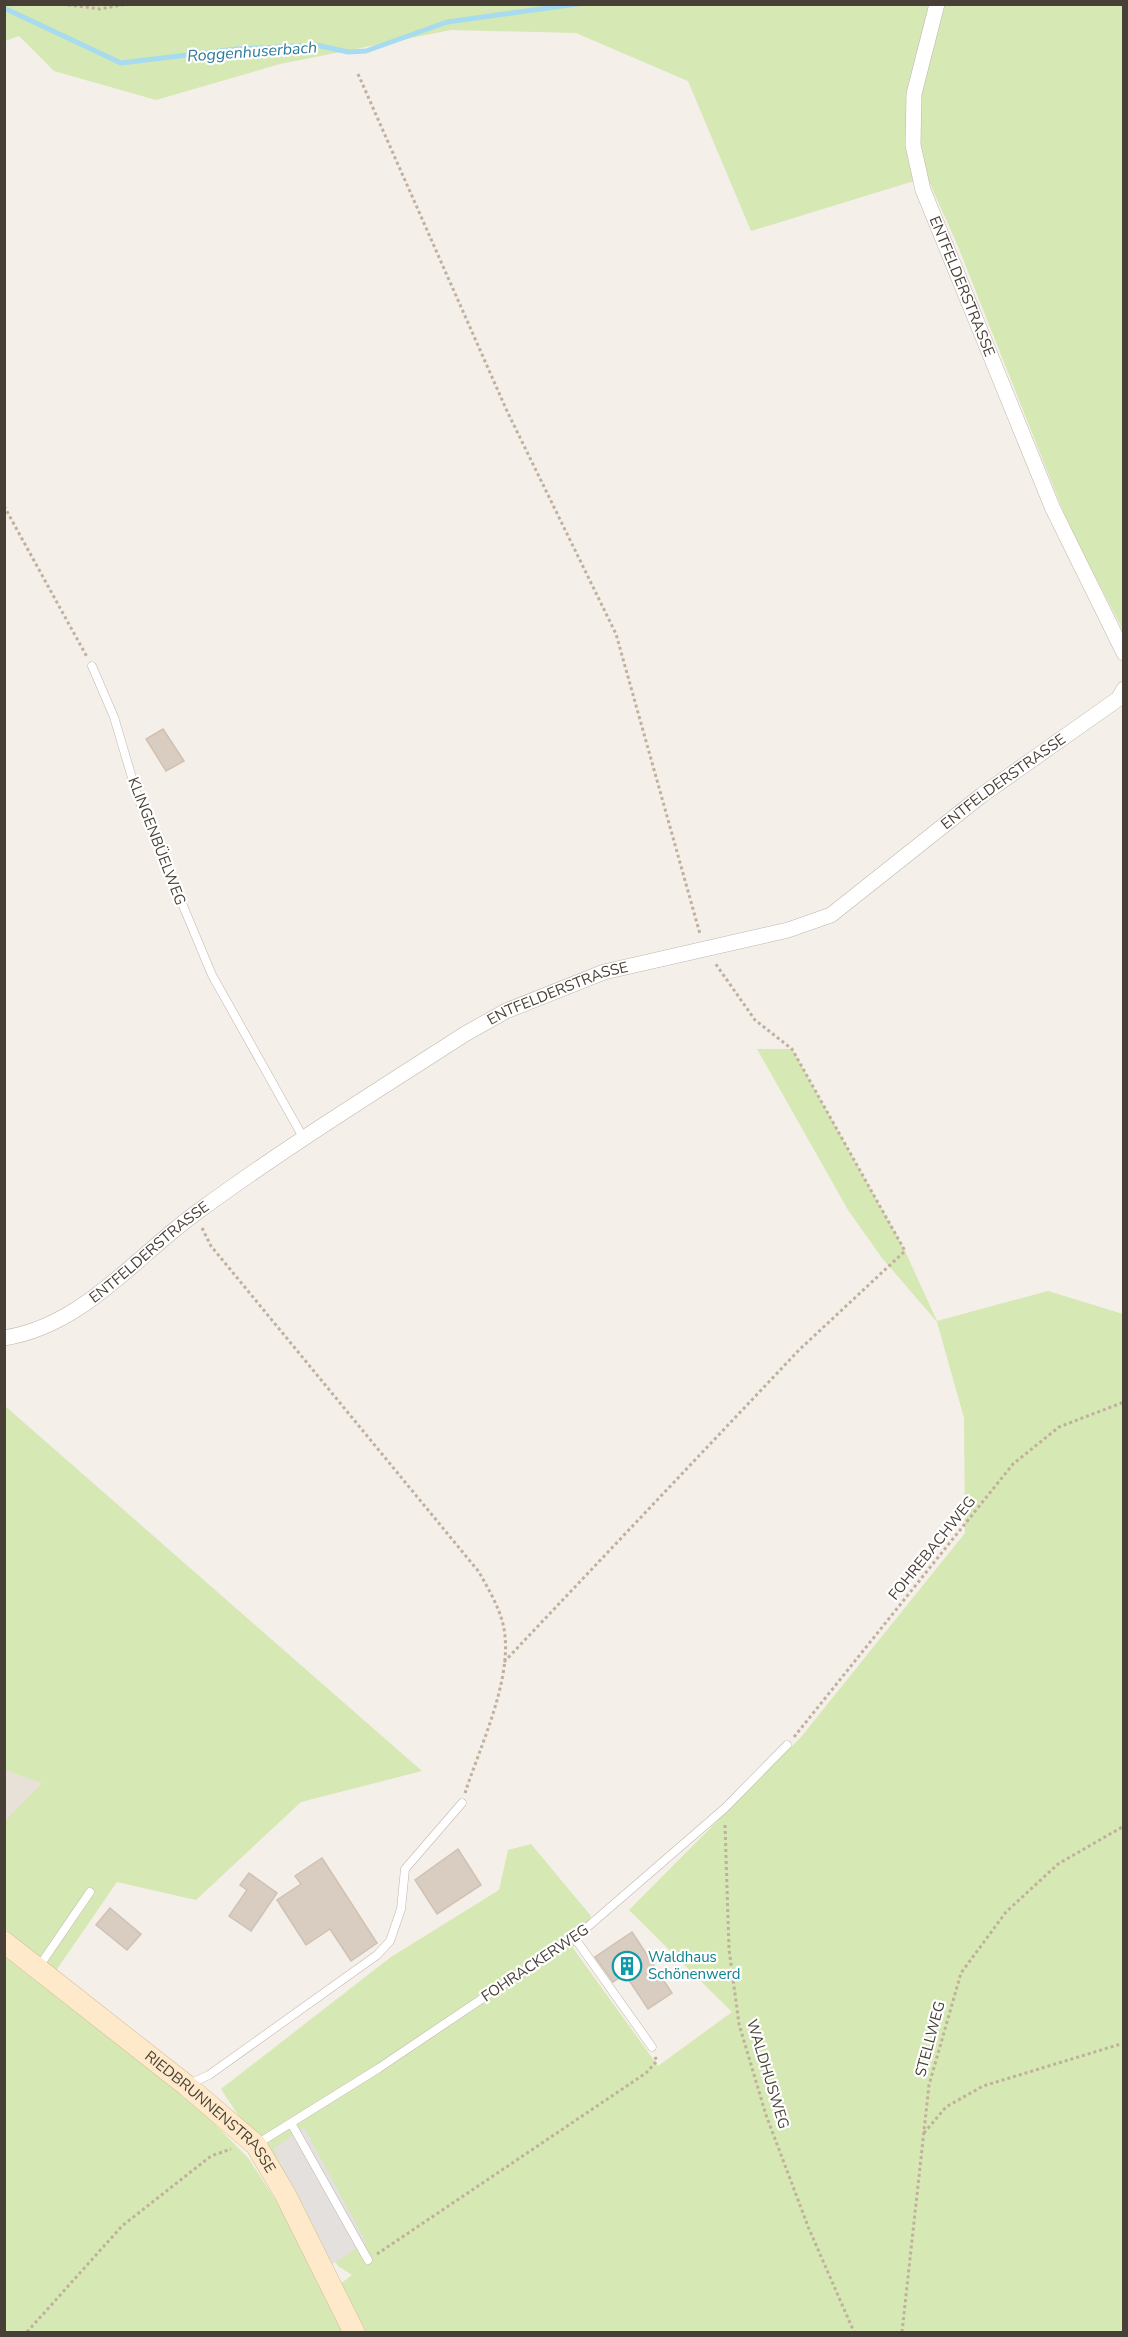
<svg xmlns="http://www.w3.org/2000/svg" width="1128" height="2337" viewBox="0 0 1128 2337" font-family="'Nunito Sans',sans-serif">
  <style>
    .residential { fill: #e8e1d7 }
    .green { fill: #d6e8b3 }
    .parking { fill: #e3e0de }
    .lines { fill: none; stroke-linecap: round; stroke-linejoin: round }
    .stream { stroke: #a7dbef; stroke-width: 5 }
    .building { fill: #d9cdc2; stroke: #d0c1b2; stroke-width: 1.5 }
    .lane-casing { stroke: #c0b6ac; stroke-width: 9 }
    .street-casing { stroke: #c0b6ac; stroke-width: 16 }
    .secondary-casing { stroke: #d3bd99; stroke-width: 22 }
    .path { stroke: #c1b09d; stroke-width: 3; stroke-dasharray: 3 3; stroke-linecap: butt }
    .lane { stroke: #fff; stroke-width: 8 }
    .street { stroke: #fff; stroke-width: 15 }
    .secondary { stroke: #feeaca; stroke-width: 21 }
    .labels { text-anchor: middle; dominant-baseline: central; stroke-width: 4.5; stroke-linejoin: round; paint-order: stroke }
    .street-label { font-size: 15px; fill: #483f37; stroke: #fff }
    .culture-label { font-size: 15px; fill: #0d838f; stroke: #fff; text-anchor: start }
    .water-label { font-size: 16px; font-style: italic; fill: #2c7a9b; stroke: #fff }
  </style>
  <rect width="100%" height="100%" fill="#f4efe9"/>
  <path class="residential" d="M 5,1770 L 43,1782 L 5,1822 Z"/>
  <path class="green" d="M 4,5 L 1123,5 L 1123,630 L 1069,526 L 957,244 L 927,177 L 751,231 L 688,81 L 576,33 L 451,30 L 280,64 L 156,100 L 54,71 L 19,36 L 5,41 Z
    M 757,1049 L 792,1049 L 905,1251 L 937,1321 L 1048,1291 L 1123,1314 L 1123,2332 L 5,2332 L 4,1953 L 199,2108 L 249,2159 L 293,2227 L 325,2296 L 352,2275 L 338,2266 L 221,2089 L 391,1957 L 499,1890 L 508,1850 L 531,1844 L 591,1916 L 573,1948 L 658,2066 L 732,2012 L 629,1910 L 801,1737 L 965,1533 L 964,1418 L 937,1322 L 882,1258 L 848,1210 Z
    M 5,1406 L 422,1771 L 301,1802 L 196,1900 L 117,1882 L 55,1972 L 5,1929 L 4,1822 L 42,1783 L 5,1770 Z"/>
  <path class="parking" d="M 304,2127 L 366,2242 L 331,2265 L 273,2149 Z"/>
  <g class="lines">
    <path class="stream" d="M 4,8 L 121,63 L 237,49 L 316,45 L 348,52 L 366,51 L 447,22 L 577,4"/>
  </g>
  <path class="building" d="M 163,729 L 184,761 L 166,771 L 146,739 Z
    M 458,1849 L 481,1885 L 437,1914 L 415,1880 Z
    M 322,1858 L 377,1943 L 351,1961 L 330,1929 L 306,1945 L 277,1900 L 301,1884 L 295,1876 Z
    M 249,1873 L 277,1893 L 251,1931 L 229,1916 L 247,1890 L 240,1885 Z
    M 110,1908 L 141,1934 L 127,1950 L 96,1925 Z
    M 632,1932 L 672,1993 L 648,2009 L 625,1974 L 613,1982 L 595,1957 Z"/>
  <g class="lines">
    <g class="lane-casing">
      <path id="lane" d="M 92,666 L 114,717 L 138,798 L 212,975 L 304,1139
        M 574,1937 L 652,2047
        M 38,1968 L 90,1892
        M 187,2085 L 209,2075 L 377,1955 L 390,1941 L 401,1909 L 405,1869 L 462,1803
        M 291,2123 L 368,2260
        M 257,2144 L 379,2068 L 584,1930 L 725,1808 L 787,1745"/>
    </g>
    <g class="street-casing">
      <g id="street">
        <path id="s1" d="M 937,4 L 914,94 L 913,145 L 923,190 L 1053,509 L 1124,653"/>
        <path id="s2" d="M 4,1338 C 83,1326 135,1257 196,1213 C 283,1149 375,1092 465,1034 L 506,1011 L 604,972 L 788,930 L 831,915 L 982,795 L 1118,699 L 1124,689"/>
      </g>
    </g>
    <g class="secondary-casing">
      <g id="secondary">
        <path id="s3" d="M 4,1942 L 186,2085 L 256,2145 L 285,2194 L 354,2332"/>
      </g>
    </g>
    <path class="path" d="M 62,4 L 100,9 L 127,4
      M 358,74 L 507,411 L 616,634 L 700,934
      M 4,506 L 87,657
      M 202,1228 L 211,1246 L 479,1572 C 490,1592 503,1613 505,1636 C 510,1684 480,1747 465,1793
      M 504,1662 L 799,1350 L 905,1251 L 792,1049 L 755,1020 L 715,963
      M 794,1737 L 1013,1464 L 1059,1427 L 1124,1402
      M 725,1825 L 729,1949 L 739,2024 L 766,2115 L 809,2229 L 854,2332
      M 924,2133 L 946,2107 L 983,2086 L 1124,2043
      M 377,2254 L 646,2073 L 657,2061 L 655,2057
      M 27,2332 L 122,2226 L 211,2156 L 231,2149
      M 902,2332 L 929,2085 L 961,1973 L 1006,1912 L 1058,1864 L 1124,1826"/>
    <use href="#lane" class="lane"/>
    <use href="#street" class="street"/>
    <use href="#secondary" class="secondary"/>
  </g>
  <defs>
    <g id="building-ring" transform="scale(1.5)"><circle r="9.5" fill="#fff" stroke="#0f9aa8" stroke-width="1.5"/><path d="M-4-6H4V6H1V3H-1V6H-4ZM-2.5-4.3h1.7v1.8h-1.7ZM.8-4.3h1.7v1.8H.8ZM-2.5-1h1.7V.8h-1.7ZM.8-1h1.7V.8H.8Z" fill="#0f9aa8"/></g>
  </defs>
  <g fill-rule="evenodd">
    <use href="#building-ring" x="627" y="1966"/>
  </g>
  <g class="labels">
    <g class="street-label">
      <text stroke="none"><textPath href="#s1" startOffset="294">ENTFELDERSTRASSE</textPath></text>
      <text stroke="none"><textPath href="#s2" startOffset="1160">ENTFELDERSTRASSE</textPath></text>
      <text transform="translate(157 841) rotate(69)">KLINGENBÜELWEG</text>
      <text stroke="none"><textPath href="#s2" startOffset="657">ENTFELDERSTRASSE</textPath></text>
      <text stroke="none"><textPath href="#s2" startOffset="171">ENTFELDERSTRASSE</textPath></text>
      <text transform="translate(932 1548) rotate(-51)">FOHREBACHWEG</text>
      <text transform="translate(535 1963) rotate(-34)">FOHRACKERWEG</text>
      <text transform="translate(930 2039) rotate(-75)">STELLWEG</text>
      <text transform="translate(768 2074) rotate(73)">WALDHUSWEG</text>
      <text stroke="none"><textPath href="#s3" startOffset="268">RIEDBRUNNENSTRASSE</textPath></text>
    </g>
    <g class="culture-label">
      <text x="648" y="1957">Waldhaus<tspan x="648" dy="17">Schönenwerd</tspan></text>
    </g>
    <g class="water-label">
      <text transform="translate(252 52) rotate(-4)">Roggenhuserbach</text>
    </g>
  </g>
  <rect width="1128" height="2337" fill="none" stroke="#483f37" stroke-width="12"/>
</svg>
